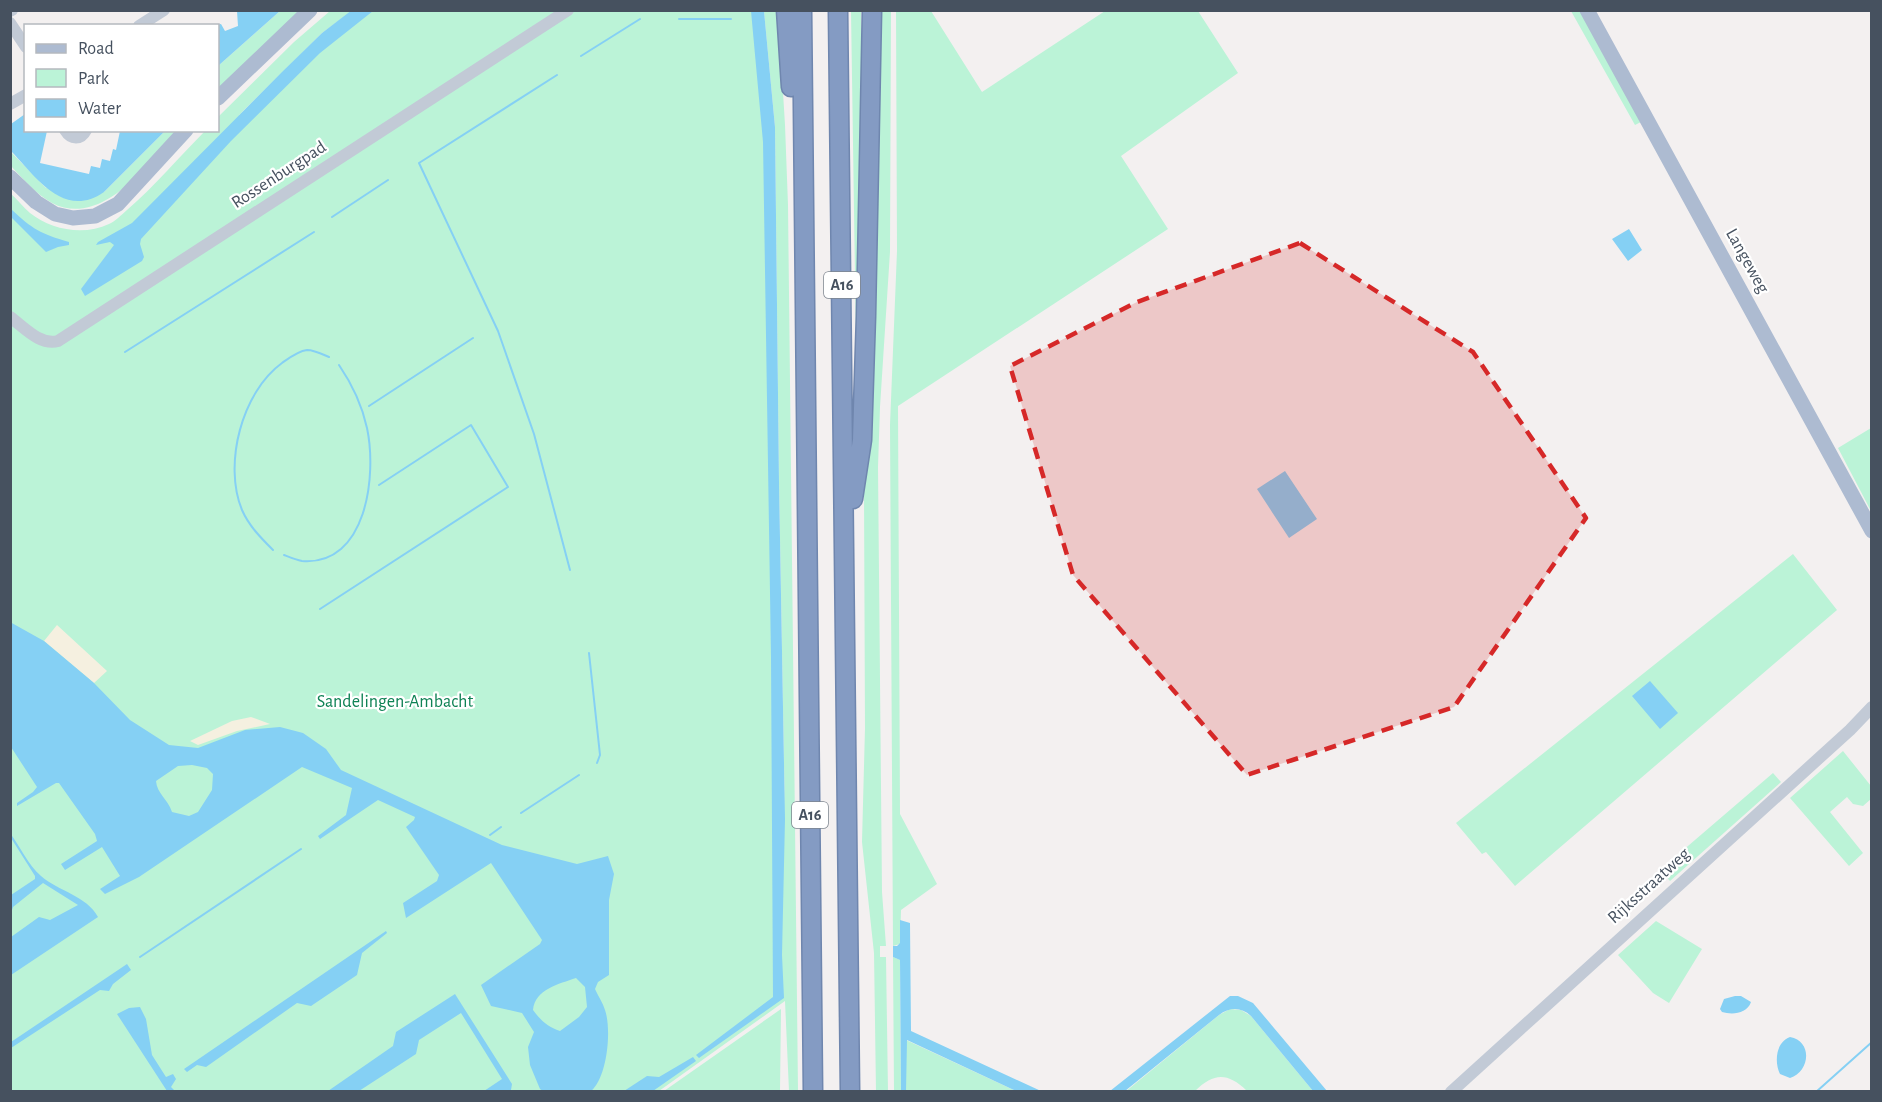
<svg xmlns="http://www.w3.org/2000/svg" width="1882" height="1102" viewBox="0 0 1882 1102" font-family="'Alegreya Sans',sans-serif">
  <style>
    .green { fill: #bbf3d7 }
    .sand { fill: #f5f0e0 }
    .water { fill: #85d0f4; fill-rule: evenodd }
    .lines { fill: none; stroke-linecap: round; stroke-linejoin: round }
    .stream { stroke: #85d0f4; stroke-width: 2 }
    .highway-casing { stroke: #6f86ae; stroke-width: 21 }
    .minor { stroke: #c2cad6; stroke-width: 12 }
    .major { stroke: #adbbd1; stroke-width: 15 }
    .highway { stroke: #849bc3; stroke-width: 18 }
    .marked { fill: #d62828; fill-opacity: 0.2; stroke: #d62828; stroke-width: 4.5; stroke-dasharray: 12 8; stroke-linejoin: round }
    .labels { text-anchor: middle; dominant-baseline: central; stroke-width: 4.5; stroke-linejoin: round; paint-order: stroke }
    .shield { fill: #fff; stroke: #7e858f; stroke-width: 1.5 }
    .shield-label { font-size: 16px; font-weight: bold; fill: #46515f }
    .street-label { font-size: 18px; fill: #46515f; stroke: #fff }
    .park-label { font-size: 18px; fill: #0f8255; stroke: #fff }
  </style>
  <rect width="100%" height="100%" fill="#f3f0f0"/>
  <path class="green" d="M 280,11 L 302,11 L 218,90 L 218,66 Z
    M 330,11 L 352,11 L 322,33 L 239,115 L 365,11 L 758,11 L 765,134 L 785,819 L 779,482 L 775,127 L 764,11 L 778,11 L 785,125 L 788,205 L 798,1091 L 789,1091 L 785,1001 L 659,1091 L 11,1091 L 10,193 C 17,199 23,207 30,213 C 51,230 84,236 109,224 C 116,221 121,215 127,210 C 155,186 179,157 205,131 L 218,130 L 218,117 L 294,42 Z
    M 851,11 L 861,11 L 861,170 L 857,409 Z
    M 879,11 L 891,11 L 890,252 L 880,407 L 878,467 L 882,892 L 886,946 L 880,946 L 880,957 L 886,957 L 888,1092 L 876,1091 L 874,953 L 862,842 L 865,728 L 864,492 Z
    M 896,11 L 931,11 L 982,92 L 1105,11 L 1198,11 L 1238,73 L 1121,156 L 1168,229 L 898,406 L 900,814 L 937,884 L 901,910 L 900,944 L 893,946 L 890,425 L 897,251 Z
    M 1571,11 L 1580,11 L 1641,122 L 1635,125 Z
    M 165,131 L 179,131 C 149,162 103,229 52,203 C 36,194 23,179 11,166 L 10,151 L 46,188 L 104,192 Z
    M 1871,428 L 1871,511 L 1838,448 Z
    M 1793,554 L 1837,610 L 1515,886 L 1486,852 L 1482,854 L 1456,823 Z
    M 1843,751 L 1871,786 L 1871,799 L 1863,806 L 1853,804 L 1847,797 L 1830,812 L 1863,853 L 1849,866 L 1790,798 Z
    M 1773,773 L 1781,782 L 1670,881 L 1660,870 Z
    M 1656,921 L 1702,949 L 1669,1003 L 1653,993 L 1618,955 Z
    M 893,957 L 900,960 L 901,1091 L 894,1091 Z
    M 781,1009 L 780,1091 L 664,1091 Z
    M 1230,1009 L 1241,1010 L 1251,1016 L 1313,1091 L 1247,1091 C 1227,1072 1214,1073 1195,1091 L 1125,1092 L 1219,1015 Z
    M 906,1040 L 1016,1091 L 906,1092 Z"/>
  <path class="sand" d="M 57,625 L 107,671 L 94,683 L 44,641 Z
    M 251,717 L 270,724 L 237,731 L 198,745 L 190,741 L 232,721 Z"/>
  <path class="water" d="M 352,10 L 373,11 L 320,53 L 231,141 L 141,239 L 140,244 L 144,257 L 142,261 L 85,296 L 81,289 L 114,245 L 110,242 L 96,245 L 98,242 L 132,223 L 282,72 L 322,33 Z
    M 237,11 L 280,11 L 218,66 L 218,26 L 215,25 L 221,24 L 225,31 L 238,26 Z
    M 751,11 L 764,11 L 775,127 L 779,482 L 785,819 L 782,955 L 784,998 L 699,1058 L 696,1055 L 773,997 L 771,657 L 763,142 Z
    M 25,114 L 26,130 L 47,131 L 40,163 L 89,174 L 91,166 L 100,168 L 102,159 L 110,161 L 113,149 L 116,150 L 120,131 L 165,131 L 104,192 C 64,220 36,177 11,151 L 11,124 Z
    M 11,209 C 32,229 41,234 69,242 L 69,245 L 58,247 L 46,252 L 11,217 Z
    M 1629,229 L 1642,250 L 1628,261 L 1612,239 Z
    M 1285,471 L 1317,519 L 1289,538 L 1257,489 Z
    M 10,622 L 44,641 L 94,683 L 130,720 L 169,745 L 198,748 L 245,730 L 280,727 L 303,733 L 326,749 L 341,770 L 502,845 L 577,864 L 608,856 L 614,874 L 609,900 L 609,975 L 598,982 L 595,989 C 598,996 603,1003 605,1010 C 612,1030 607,1078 591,1091 L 543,1091 L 540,1089 L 530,1065 L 528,1047 L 534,1032 L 522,1013 L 491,1006 L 481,985 L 540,944 L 542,940 L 491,863 L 406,918 L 403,903 L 437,881 L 439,875 L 406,827 L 414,820 L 415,817 L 378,800 L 320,839 L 318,836 L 346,815 L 352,788 L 302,767 L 139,877 L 105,894 L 100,889 L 120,876 L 102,847 L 65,870 L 61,864 L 97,841 L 95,834 L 59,783 L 56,783 L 17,806 L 17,803 L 33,792 L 37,787 L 11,747 ZM 192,765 L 207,768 L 213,774 L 212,790 L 198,812 L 189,816 L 172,812 C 168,799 157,794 156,781 L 178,766 ZM 576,978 L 585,987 L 587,1007 L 579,1017 L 560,1031 C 548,1027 541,1021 533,1010 C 535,989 559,984 576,978 Z
    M 1650,681 L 1678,713 L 1660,729 L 1632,696 Z
    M 10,833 C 20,846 28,865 41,876 C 58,891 87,896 98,917 L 11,975 L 11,937 L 39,917 L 50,920 L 78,905 L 43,883 L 13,907 L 11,913 L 11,895 L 35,879 L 35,876 L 11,838 Z
    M 900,920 L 910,923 L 911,1031 L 1041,1091 L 1016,1091 L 907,1040 L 906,1091 L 901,1091 L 900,960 L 893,957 L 893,946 L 897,946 L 900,943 Z
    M 386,931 L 387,933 L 362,953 L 357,975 L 311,1006 L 297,1003 L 206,1067 L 197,1065 L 187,1072 L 184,1069 Z
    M 127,964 L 131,970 L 113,984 L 109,991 L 100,990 L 11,1048 L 11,1042 Z
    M 455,994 L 512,1084 L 511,1090 L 509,1091 L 484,1091 L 502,1079 L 461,1013 L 419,1040 L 416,1054 L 359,1091 L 328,1091 L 393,1046 L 396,1032 Z
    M 1230,996 L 1238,996 L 1253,1003 L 1327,1091 L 1313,1091 L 1251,1016 C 1241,1007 1230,1007 1219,1015 L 1125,1091 L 1110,1091 Z
    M 1735,996 L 1741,996 L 1751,1002 C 1747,1014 1732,1015 1722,1012 L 1720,1009 L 1724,999 Z
    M 140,1007 L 146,1019 L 152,1055 L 166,1077 L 173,1074 L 176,1079 L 171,1087 L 175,1091 L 167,1091 L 117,1014 L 129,1008 Z
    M 1790,1037 C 1813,1041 1810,1072 1790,1078 L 1780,1074 C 1774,1062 1776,1042 1790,1037 Z
    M 693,1057 L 696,1061 L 653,1091 L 624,1091 L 647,1076 L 659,1077 Z"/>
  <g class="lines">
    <path class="stream" d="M 679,19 L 731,19
      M 581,56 L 640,19
      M 557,75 L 419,163 L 498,331 L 534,434 L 570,570
      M 332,217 L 388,180
      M 125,352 L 314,232
      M 369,406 L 473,338
      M 273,550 C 261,538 249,526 242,510 C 223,464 242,392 282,363 C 289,358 298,351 307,350 C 314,350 322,354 329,357
      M 284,555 C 289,557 296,560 302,561 C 367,566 377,475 367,428 C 362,405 352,384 339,365
      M 320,609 L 508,487 L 471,425 L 379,485
      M 589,653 L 600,755 L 597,763
      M 521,813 L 579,775
      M 490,835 L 501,827
      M 140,957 L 301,849
      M 1816,1092 L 1872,1042"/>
    <g class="highway-casing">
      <path id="highway" d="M 786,10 L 791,87
        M 802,10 L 813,1092
        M 838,10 L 850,1092
        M 853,499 L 862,440 L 866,316 L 872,10"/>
    </g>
    <path class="minor" d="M 10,11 L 12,10
      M 10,23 L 26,47
      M 139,26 L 164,10
      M 10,104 L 26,95
      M 65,130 C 71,140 81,140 86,130
      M 10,317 C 24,327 40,346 58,341 L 568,10
      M 1451,1092 L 1850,730 L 1872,707"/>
    <path class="major" d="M 1587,10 L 1872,531
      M 218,98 L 310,10
      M 10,177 L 36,202 L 55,214 L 73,218 L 95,216 L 118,204 L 186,130"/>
    <use href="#highway" class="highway"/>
  </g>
  <path class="marked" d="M 1300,243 L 1473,352 L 1586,518 L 1454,707 L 1247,775 L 1073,575 L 1010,366 L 1137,302 Z"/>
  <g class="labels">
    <g class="shield">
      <rect x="824" y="272" width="36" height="26" rx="4.5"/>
      <rect x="792" y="802" width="36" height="26" rx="4.5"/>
    </g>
    <g class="shield-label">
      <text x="842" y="285">A16</text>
      <text x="810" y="815">A16</text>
    </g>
    <g class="street-label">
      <text transform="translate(279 175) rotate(-33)">Rossenburgpad</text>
      <text transform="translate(1747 261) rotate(61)">Langeweg</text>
      <text transform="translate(1649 886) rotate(-42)">Rijksstraatweg</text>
    </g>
    <g class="park-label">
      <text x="395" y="702">Sandelingen-Ambacht</text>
    </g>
  </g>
  <rect width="1882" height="1102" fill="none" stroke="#46515f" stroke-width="24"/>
  <rect x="24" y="24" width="195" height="108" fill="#ffffff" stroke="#b5b9bf" stroke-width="1.5"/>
  <rect x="36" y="44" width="30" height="9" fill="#adbbd1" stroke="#b5b9bf" stroke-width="1.5"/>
  <text x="78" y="54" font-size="18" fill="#46515f">Road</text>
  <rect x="36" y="69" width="30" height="18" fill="#bbf3d7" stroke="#b5b9bf" stroke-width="1.5"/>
  <text x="78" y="84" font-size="18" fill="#46515f">Park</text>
  <rect x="36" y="99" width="30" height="18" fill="#85d0f4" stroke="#b5b9bf" stroke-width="1.5"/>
  <text x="78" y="114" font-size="18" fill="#46515f">Water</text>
</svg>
